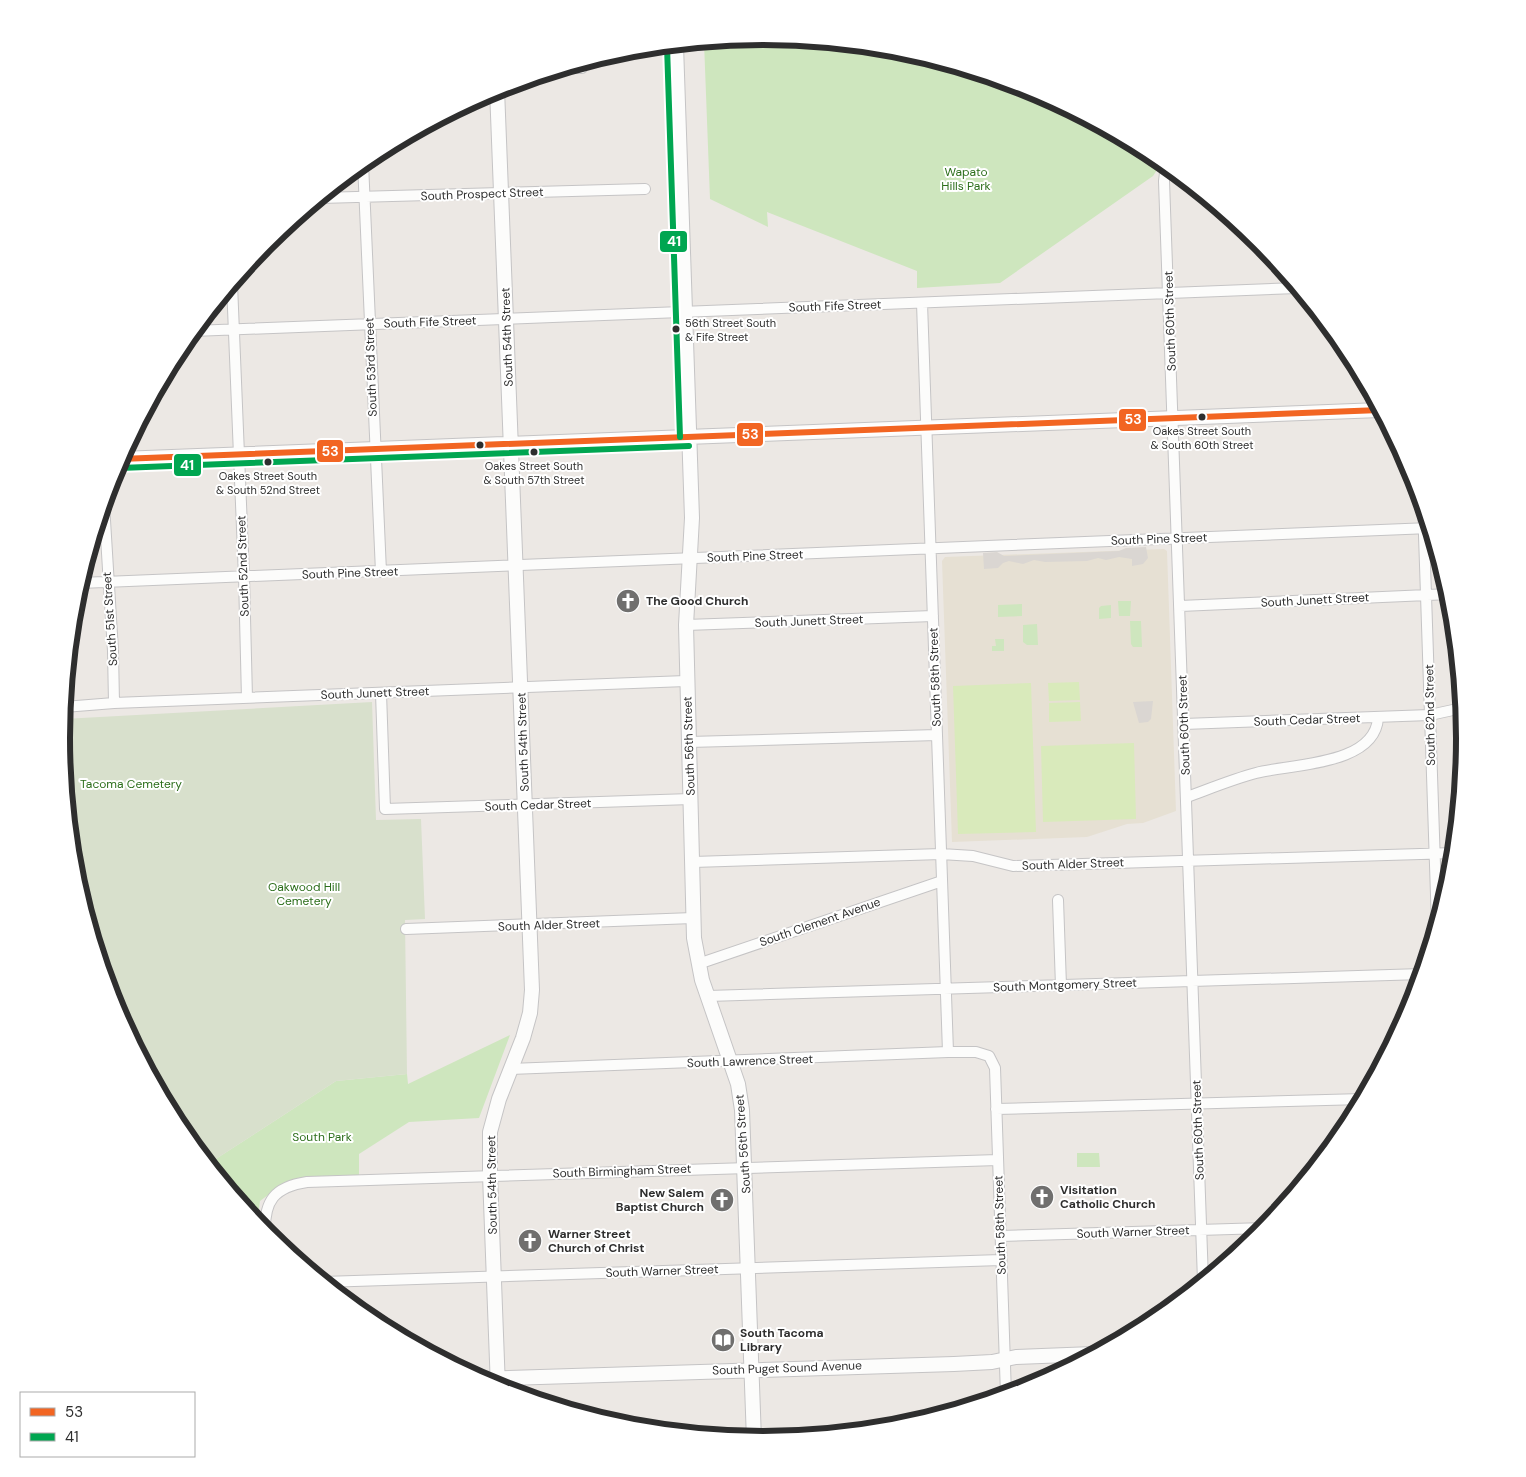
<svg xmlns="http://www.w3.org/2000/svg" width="1526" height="1477" viewBox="0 0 1526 1477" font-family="'DM Sans',sans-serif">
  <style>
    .education { fill: #e6e0d3 }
    .green { fill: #cee6be }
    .cemetery { fill: #d8e0cc }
    .pitch { fill: #d9eabb }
    .plaza { fill: #dad6d2 }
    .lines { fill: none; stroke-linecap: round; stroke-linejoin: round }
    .street-casing { stroke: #c5c4c5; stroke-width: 12 }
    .secondary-casing { stroke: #c5c4c5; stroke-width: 16 }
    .street { stroke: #fcfcfb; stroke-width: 10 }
    .secondary { stroke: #fcfcfb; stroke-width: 14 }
    .bus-1-casing { stroke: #fff; stroke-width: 10 }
    .bus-2-casing { stroke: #fff; stroke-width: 10 }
    .bus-1 { stroke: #f26522; stroke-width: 6 }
    .bus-2 { stroke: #00a651; stroke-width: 6 }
    .bus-dot { fill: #2e2e2e; stroke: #fff; stroke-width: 2 }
    .labels { text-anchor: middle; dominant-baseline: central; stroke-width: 4; stroke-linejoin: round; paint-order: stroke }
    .bus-label { font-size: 11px; fill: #2e2e2e; stroke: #fff }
    .park-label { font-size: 12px; fill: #2c6e1b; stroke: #fff }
    .street-label { font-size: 12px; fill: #2e2e2e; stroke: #fff }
    .poi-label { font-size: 12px; font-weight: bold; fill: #2e2e2e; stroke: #fff; text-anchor: start }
    .rim { fill: none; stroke: #2e2e2e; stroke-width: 6 }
    .line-badge { stroke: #fff; stroke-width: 2 }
    .badge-label { font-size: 14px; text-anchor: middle; font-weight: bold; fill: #fff }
  </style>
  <rect width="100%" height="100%" fill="#ece8e4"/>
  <path class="education" d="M 1164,549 L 1167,551 L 1176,811 L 1143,823 L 1127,824 L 1087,837 L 952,842 L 942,561 L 945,557 Z"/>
  <path class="green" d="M 763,36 L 900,50 L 1032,90 L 1153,155 L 1162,162 L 1153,176 L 1000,283 L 917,288 L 917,271 L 767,212 L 768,227 L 710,199 L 704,42 Z
    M 1118,601 L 1131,601 L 1130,616 L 1119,616 Z
    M 1022,604 L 1022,616 L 998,617 L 998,605 Z
    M 1111,605 L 1111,618 L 1099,619 L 1099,608 L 1101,606 Z
    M 1130,621 L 1141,621 L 1142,647 L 1133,647 L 1131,644 Z
    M 1037,624 L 1038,645 L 1027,645 L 1023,642 L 1023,625 Z
    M 995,639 L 1004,639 L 1004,651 L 992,651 L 992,646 L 996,646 Z
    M 510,1035 L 479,1118 L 409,1122 L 359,1154 L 359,1176 L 276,1189 L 260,1201 L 257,1224 L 208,1164 L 336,1081 L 407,1074 L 408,1084 Z
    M 1077,1153 L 1099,1153 L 1100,1167 L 1077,1167 Z"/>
  <path class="cemetery" d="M 372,702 L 376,820 L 421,819 L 425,919 L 405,920 L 407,1074 L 336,1081 L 208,1164 L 179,1128 L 114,1007 L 74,875 L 61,738 L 63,719 Z"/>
  <path class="pitch" d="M 1079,682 L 1080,700 L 1049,701 L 1048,683 Z
    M 1031,683 L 1036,832 L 958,834 L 953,686 Z
    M 1080,702 L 1081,721 L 1049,722 L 1049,703 Z
    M 1134,743 L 1136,819 L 1043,822 L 1041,746 Z"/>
  <path class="plaza" d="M 1146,547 L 1148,558 L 1143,564 L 1132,566 L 1132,559 L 1119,557 L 1106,560 L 1098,558 L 1087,561 L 1045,562 L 1034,560 L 1023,564 L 1009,561 L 1003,563 L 998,568 L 984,569 L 983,553 L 997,552 L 1004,556 L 1119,551 L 1126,548 Z
    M 1153,701 L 1151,719 L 1148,722 L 1139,723 L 1133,702 Z"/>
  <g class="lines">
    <g class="street-casing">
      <path id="street" d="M 565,68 L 582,68
        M 363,163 L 381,572
        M 1170,169 L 1165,173 L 1164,181 L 1203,1281
        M 320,198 L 645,189
        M 232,284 L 244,577 L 247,698
        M 922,303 L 948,1052
        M 193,331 L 1297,288
        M 104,504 L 113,651 L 114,703
        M 1423,505 L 1437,925
        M 80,583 L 1430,528
        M 1180,606 L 1450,594
        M 686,625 L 933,616
        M 381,693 L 385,809 L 691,799
        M 64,707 L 114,703 L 686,681
        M 1184,724 L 1430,715 L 1462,708
        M 689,742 L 937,735
        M 1187,797 C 1209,789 1233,779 1256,773 C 1289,764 1375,766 1378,718
        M 693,862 L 941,854 L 973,856 L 1013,866 L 1454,853
        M 1058,900 L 1061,986
        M 406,929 L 693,918
        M 698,964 L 942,881
        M 708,996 L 1422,974
        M 510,1069 L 948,1052 L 976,1052 L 989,1056 L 995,1068 L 1006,1395
        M 996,1109 L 1363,1099
        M 265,1233 C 264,1201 274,1187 307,1182 L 998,1160
        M 1000,1236 L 1265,1228
        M 323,1282 L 1001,1260"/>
    </g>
    <g class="secondary-casing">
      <path id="secondary" d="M 676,45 L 692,518 L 686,625 L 694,938 L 702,980 L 738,1084 L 742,1110 L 754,1440
        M 497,89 L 532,990 L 530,1013 L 523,1038 L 499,1099 L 490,1132 L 490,1175 L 498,1388
        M 120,459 L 1380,410
        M 479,1379 L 954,1364 L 992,1362 L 1016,1357 L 1093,1354"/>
    </g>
    <use href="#street" class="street"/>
    <use href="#secondary" class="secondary"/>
    <g class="bus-1-casing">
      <path id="bus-1" d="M 120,459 L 1380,410"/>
    </g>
    <g class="bus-2-casing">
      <path id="bus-2" d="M 667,46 L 680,437
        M 120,468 L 689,446"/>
    </g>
    <use href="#bus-1" class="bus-1"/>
    <use href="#bus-2" class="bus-2"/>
  </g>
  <defs>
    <g id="church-disc" transform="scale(1.25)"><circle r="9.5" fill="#706f6e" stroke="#fff"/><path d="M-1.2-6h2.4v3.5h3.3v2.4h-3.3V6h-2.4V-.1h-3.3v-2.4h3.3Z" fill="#fff"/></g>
    <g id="library-disc" transform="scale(1.25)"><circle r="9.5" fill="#706f6e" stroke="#fff"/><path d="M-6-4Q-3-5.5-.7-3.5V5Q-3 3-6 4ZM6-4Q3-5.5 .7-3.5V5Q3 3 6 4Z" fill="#fff"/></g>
  </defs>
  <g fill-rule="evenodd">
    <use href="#church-disc" x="628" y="601"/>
    <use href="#church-disc" x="1042" y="1197"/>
    <use href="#church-disc" x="722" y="1200"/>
    <use href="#church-disc" x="530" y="1241"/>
    <use href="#library-disc" x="723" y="1340"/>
  </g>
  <g class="bus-dot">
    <circle cx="676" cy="329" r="4.5"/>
    <circle cx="1202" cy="417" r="4.5"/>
    <circle cx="480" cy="445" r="4.5"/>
    <circle cx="534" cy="452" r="4.5"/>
    <circle cx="268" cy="462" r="4.5"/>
  </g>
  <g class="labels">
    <g class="bus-label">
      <text x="685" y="323" text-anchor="start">56th Street South<tspan x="685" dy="14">&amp; Fife Street</tspan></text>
      <text x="1202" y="431">Oakes Street South<tspan x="1202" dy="14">&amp; South 60th Street</tspan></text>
      <text x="534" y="466">Oakes Street South<tspan x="534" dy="14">&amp; South 57th Street</tspan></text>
      <text x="268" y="476">Oakes Street South<tspan x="268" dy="14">&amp; South 52nd Street</tspan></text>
    </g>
    <g class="park-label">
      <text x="966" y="172">Wapato<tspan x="966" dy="14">Hills Park</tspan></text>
      <text x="131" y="784">Tacoma Cemetery</text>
      <text x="304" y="887">Oakwood Hill<tspan x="304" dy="14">Cemetery</tspan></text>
      <text x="322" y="1137">South Park</text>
    </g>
    <g class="street-label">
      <text transform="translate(482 194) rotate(-2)">South Prospect Street</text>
      <text transform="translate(835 306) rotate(-2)">South Fife Street</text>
      <text transform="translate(1170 321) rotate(-92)">South 60th Street</text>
      <text transform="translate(430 322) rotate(-2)">South Fife Street</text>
      <text transform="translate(507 337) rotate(-92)">South 54th Street</text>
      <text transform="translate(371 367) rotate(-92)">South 53rd Street</text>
      <text transform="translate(1159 539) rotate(-2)">South Pine Street</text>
      <text transform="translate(755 556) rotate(-2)">South Pine Street</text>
      <text transform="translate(243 566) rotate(-92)">South 52nd Street</text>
      <text transform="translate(350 573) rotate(-2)">South Pine Street</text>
      <text transform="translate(1315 600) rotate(-3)">South Junett Street</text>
      <text transform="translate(110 619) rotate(-94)">South 51st Street</text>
      <text transform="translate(809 621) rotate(-2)">South Junett Street</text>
      <text transform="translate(935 677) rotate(-92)">South 58th Street</text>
      <text transform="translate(375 693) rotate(-2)">South Junett Street</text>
      <text transform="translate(1430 715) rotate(-91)">South 62nd Street</text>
      <text transform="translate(1307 720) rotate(-2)">South Cedar Street</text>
      <text transform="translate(1184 725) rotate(-92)">South 60th Street</text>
      <text transform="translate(523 742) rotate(-92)">South 54th Street</text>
      <text transform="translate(689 746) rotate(-92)">South 56th Street</text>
      <text transform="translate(538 805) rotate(-2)">South Cedar Street</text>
      <text transform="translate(1073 864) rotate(-2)">South Alder Street</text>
      <text transform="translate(820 922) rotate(-19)">South Clement Avenue</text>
      <text transform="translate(549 925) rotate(-2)">South Alder Street</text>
      <text transform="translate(1065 985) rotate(-2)">South Montgomery Street</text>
      <text transform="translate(750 1061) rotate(-2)">South Lawrence Street</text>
      <text transform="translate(1198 1130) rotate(-92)">South 60th Street</text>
      <text transform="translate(743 1144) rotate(-94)">South 56th Street</text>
      <text transform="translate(622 1171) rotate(-2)">South Birmingham Street</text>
      <text transform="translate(492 1185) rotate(-91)">South 54th Street</text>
      <text transform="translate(1000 1225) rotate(-92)">South 58th Street</text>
      <text transform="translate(1133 1232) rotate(-2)">South Warner Street</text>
      <text transform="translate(662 1271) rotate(-2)">South Warner Street</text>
      <text transform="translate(787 1368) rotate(-2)">South Puget Sound Avenue</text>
    </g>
    <g class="poi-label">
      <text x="646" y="601">The Good Church</text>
      <text x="1060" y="1190">Visitation<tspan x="1060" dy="14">Catholic Church</tspan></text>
      <text x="704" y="1193" text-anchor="end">New Salem<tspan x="704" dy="14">Baptist Church</tspan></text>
      <text x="548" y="1234">Warner Street<tspan x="548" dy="14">Church of Christ</tspan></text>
      <text x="740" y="1333">South Tacoma<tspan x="740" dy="14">Library</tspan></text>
    </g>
  </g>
  <path d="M0 0H1526V1477H0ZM70 738a693 693 0 1 1 1386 0a693 693 0 1 1-1386 0Z" fill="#fff" fill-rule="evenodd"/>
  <path class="rim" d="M70 738a693 693 0 1 1 1386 0a693 693 0 1 1-1386 0Z"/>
  <g class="line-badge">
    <rect x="659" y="230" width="29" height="23" rx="5" fill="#00a651"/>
    <rect x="1118" y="408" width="29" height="24" rx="5" fill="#f26522"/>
    <rect x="736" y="422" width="28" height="25" rx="5" fill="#f26522"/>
    <rect x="316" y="439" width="28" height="24" rx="5" fill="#f26522"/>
    <rect x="173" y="453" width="29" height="24" rx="5" fill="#00a651"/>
  </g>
  <g class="badge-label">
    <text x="674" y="246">41</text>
    <text x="1133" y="424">53</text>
    <text x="750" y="439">53</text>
    <text x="330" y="456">53</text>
    <text x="187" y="470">41</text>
  </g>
  <rect x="20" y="1392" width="175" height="65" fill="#ffffff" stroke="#ababab"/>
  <rect x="30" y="1408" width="25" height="8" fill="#f26522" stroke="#ababab"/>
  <text x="65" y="1417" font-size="15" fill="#2e2e2e">53</text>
  <rect x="30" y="1433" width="25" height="8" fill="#00a651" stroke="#ababab"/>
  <text x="65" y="1442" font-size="15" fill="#2e2e2e">41</text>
</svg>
